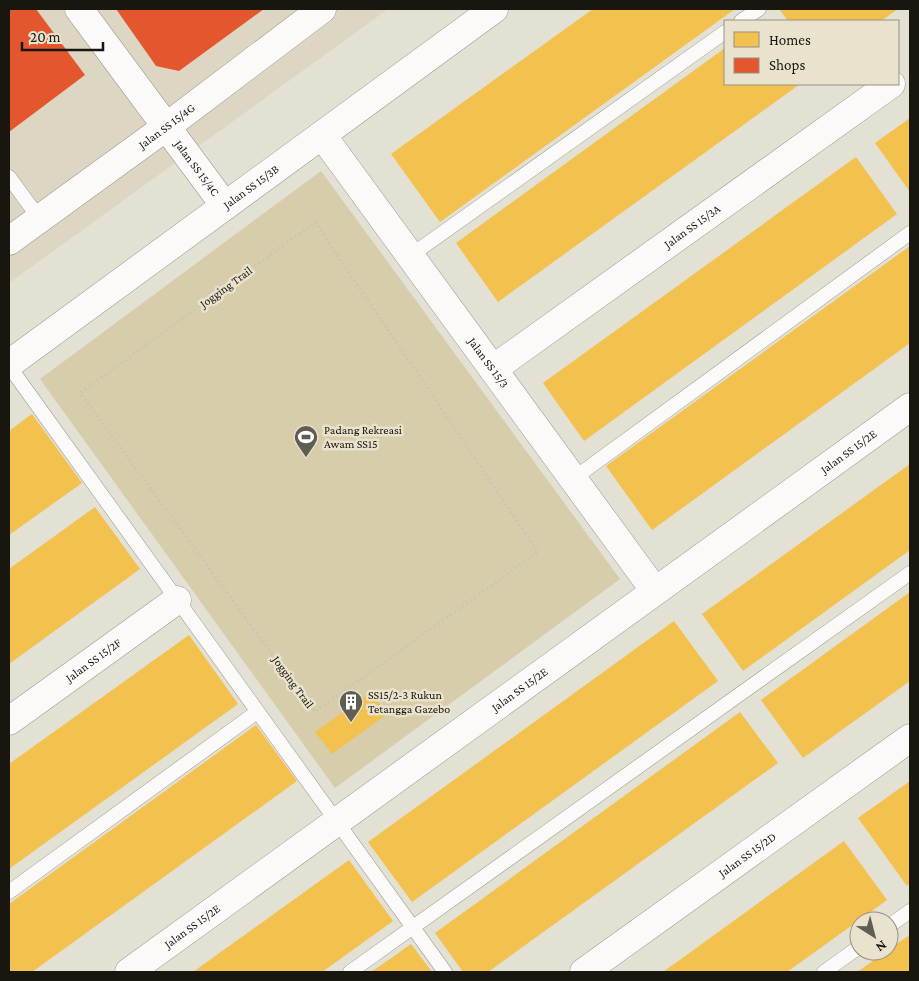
<svg xmlns="http://www.w3.org/2000/svg" width="919" height="981" viewBox="0 0 919 981" font-family="'Crimson Pro',serif">
  <style>
    .built { fill: #ddd6c2 }
    .green { fill: #d7cdaa }
    .homes { fill: #f2c14e }
    .shops { fill: #e4572e }
    .lines { fill: none; stroke-linecap: round; stroke-linejoin: round }
    .service-casing { stroke: #9d9a91; stroke-width: 15 }
    .minor-casing { stroke: #9d9a91; stroke-width: 29 }
    .tertiary-casing { stroke: #9d9a91; stroke-width: 29 }
    .path { stroke: #c2c2be; stroke-width: 3; stroke-dasharray: 1 4; stroke-linecap: butt }
    .service { stroke: #fbfaf9; stroke-width: 14 }
    .minor { stroke: #fbfaf9; stroke-width: 28 }
    .tertiary { stroke: #fbfaf9; stroke-width: 28 }
    .labels { text-anchor: middle; dominant-baseline: central; stroke-width: 5; stroke-linejoin: round; paint-order: stroke }
    .street-label { font-size: 12px; fill: #18160f; stroke: #e9e3ce }
    .poi-label { font-size: 12px; fill: #18160f; stroke: #e9e3ce; text-anchor: start }
  </style>
  <rect width="100%" height="100%" fill="#e3e0d4"/>
  <path class="built" d="M 9,9 L 388,9 L 9,283 Z"/>
  <path class="green" d="M 321,171 L 620,579 L 335,788 L 40,379 Z"/>
  <path class="homes" d="M 593,9 L 735,9 L 440,222 L 391,154 Z
    M 779,9 L 898,9 L 881,21 L 788,21 Z
    M 725,48 L 725,84 L 800,84 L 498,302 L 456,243 Z
    M 910,118 L 910,192 L 875,143 Z
    M 856,157 L 897,214 L 584,441 L 543,383 Z
    M 910,246 L 910,343 L 652,530 L 606,466 Z
    M 32,414 L 82,483 L 9,535 L 9,431 Z
    M 910,464 L 910,550 L 743,671 L 702,614 Z
    M 95,507 L 140,569 L 9,664 L 9,569 Z
    M 910,592 L 910,681 L 803,758 L 761,700 Z
    M 674,621 L 718,681 L 412,902 L 368,842 Z
    M 189,635 L 238,704 L 9,869 L 9,764 Z
    M 371,692 L 387,714 L 332,754 L 315,732 Z
    M 740,712 L 778,763 L 488,972 L 463,972 L 435,933 Z
    M 256,725 L 297,781 L 32,972 L 9,972 L 9,904 Z
    M 910,781 L 910,883 L 907,886 L 858,818 Z
    M 844,841 L 887,900 L 865,916 L 787,972 L 663,972 Z
    M 349,860 L 393,921 L 329,967 L 322,972 L 193,972 Z
    M 908,936 L 910,939 L 910,972 L 857,972 L 887,951 L 889,951 L 889,949 Z
    M 411,944 L 432,972 L 371,972 L 390,959 Z"/>
  <path class="shops" d="M 9,9 L 36,9 L 85,75 L 9,132 Z
    M 116,9 L 264,9 L 179,71 L 156,66 Z"/>
  <g class="lines">
    <g class="service-casing">
      <path id="service" d="M 741,21 L 759,9
        M 9,177 L 39,218
        M 410,256 L 725,32
        M 9,366 L 445,972
        M 573,479 L 910,233
        M 9,892 L 257,712
        M 889,926 L 910,911
        M 350,972 L 910,573
        M 824,972 L 859,947"/>
    </g>
    <g class="minor-casing">
      <g id="minor">
        <path id="s1" d="M 79,9 L 225,206"/>
        <path id="s2" d="M 322,135 L 655,591"/>
        <path id="s3" d="M 9,241 L 166,127 L 322,9"/>
        <path id="s4" d="M 493,369 L 891,84"/>
        <path id="s5" d="M 9,721 L 177,600"/>
        <path id="s6" d="M 129,972 L 910,407"/>
        <path id="s7" d="M 584,972 L 910,738"/>
      </g>
    </g>
    <g class="tertiary-casing">
      <g id="tertiary">
        <path id="s8" d="M 9,364 L 494,9"/>
      </g>
    </g>
    <path class="path" d="M 315,222 L 538,552 L 315,712 L 80,393 Z"/>
    <use href="#service" class="service"/>
    <use href="#minor" class="minor"/>
    <use href="#tertiary" class="tertiary"/>
  </g>
  <defs>
    <g id="stadium-pin" transform="scale(1.25)"><path d="M0 17L-7.5 6A9.5 9.5 0 1 1 7.5 6Z" fill="#5f5d54" stroke="#e9e3ce"/><path d="M0-5a6.5 5 0 1 0 0 10a6.5 5 0 1 0 0-10ZM-3.5-1.8h7v3.6h-7Z" fill="#fff"/></g>
    <g id="building-pin" transform="scale(1.25)"><path d="M0 17L-7.5 6A9.5 9.5 0 1 1 7.5 6Z" fill="#5f5d54" stroke="#e9e3ce"/><path d="M-4-6H4V6H1V3H-1V6H-4ZM-2.5-4.3h1.7v1.8h-1.7ZM.8-4.3h1.7v1.8H.8ZM-2.5-1h1.7V.8h-1.7ZM.8-1h1.7V.8H.8Z" fill="#fff"/></g>
  </defs>
  <g fill-rule="evenodd">
    <use href="#stadium-pin" x="306" y="437"/>
    <use href="#building-pin" x="351" y="702"/>
  </g>
  <g class="labels">
    <g class="street-label">
      <text stroke="none"><textPath href="#s3" startOffset="195">Jalan SS 15/4G</textPath></text>
      <text stroke="none"><textPath href="#s1" startOffset="198">Jalan SS 15/4C</textPath></text>
      <text stroke="none"><textPath href="#s8" startOffset="300">Jalan SS 15/3B</textPath></text>
      <text stroke="none"><textPath href="#s4" startOffset="245">Jalan SS 15/3A</textPath></text>
      <text transform="translate(226 287) rotate(-36)">Jogging Trail</text>
      <text stroke="none"><textPath href="#s2" startOffset="282">Jalan SS 15/3</textPath></text>
      <text stroke="none"><textPath href="#s6" startOffset="888">Jalan SS 15/2E</textPath></text>
      <text stroke="none"><textPath href="#s5" startOffset="104">Jalan SS 15/2F</textPath></text>
      <text transform="translate(293 682) rotate(54)">Jogging Trail</text>
      <text stroke="none"><textPath href="#s6" startOffset="482">Jalan SS 15/2E</textPath></text>
      <text stroke="none"><textPath href="#s7" startOffset="201">Jalan SS 15/2D</textPath></text>
      <text stroke="none"><textPath href="#s6" startOffset="78">Jalan SS 15/2E</textPath></text>
    </g>
    <g class="poi-label">
      <text x="324" y="430">Padang Rekreasi<tspan x="324" dy="14">Awam SS15</tspan></text>
      <text x="368" y="695">SS15/2-3 Rukun<tspan x="368" dy="14">Tetangga Gazebo</tspan></text>
    </g>
  </g>
  <rect width="919" height="981" fill="none" stroke="#18160f" stroke-width="20"/>
  <rect x="724" y="20" width="175" height="65" fill="#e9e3ce" stroke="#959182"/>
  <rect x="734" y="32" width="25" height="15" fill="#f2c14e" stroke="#959182"/>
  <text x="769" y="45" font-size="15" fill="#18160f">Homes</text>
  <rect x="734" y="58" width="25" height="15" fill="#e4572e" stroke="#959182"/>
  <text x="769" y="70" font-size="15" fill="#18160f">Shops</text>
  <g transform="translate(874 936) rotate(144)"><circle r="24" fill="#e9e3ce" stroke="#959182"/>
  <path d="M0-4L9 19L0 12L-9 19Z" fill="#5f5d54"/>
  <text y="-8" font-size="14" font-weight="bold" text-anchor="middle" fill="#18160f">N</text>
  </g>
  <path d="M22 42v8h81v-8" fill="none" stroke="#18160f" stroke-width="2.5"/>
  <text x="30" y="42" font-size="15" fill="#18160f" stroke="#e9e3ce" stroke-width="4" paint-order="stroke">20 m</text>
</svg>
